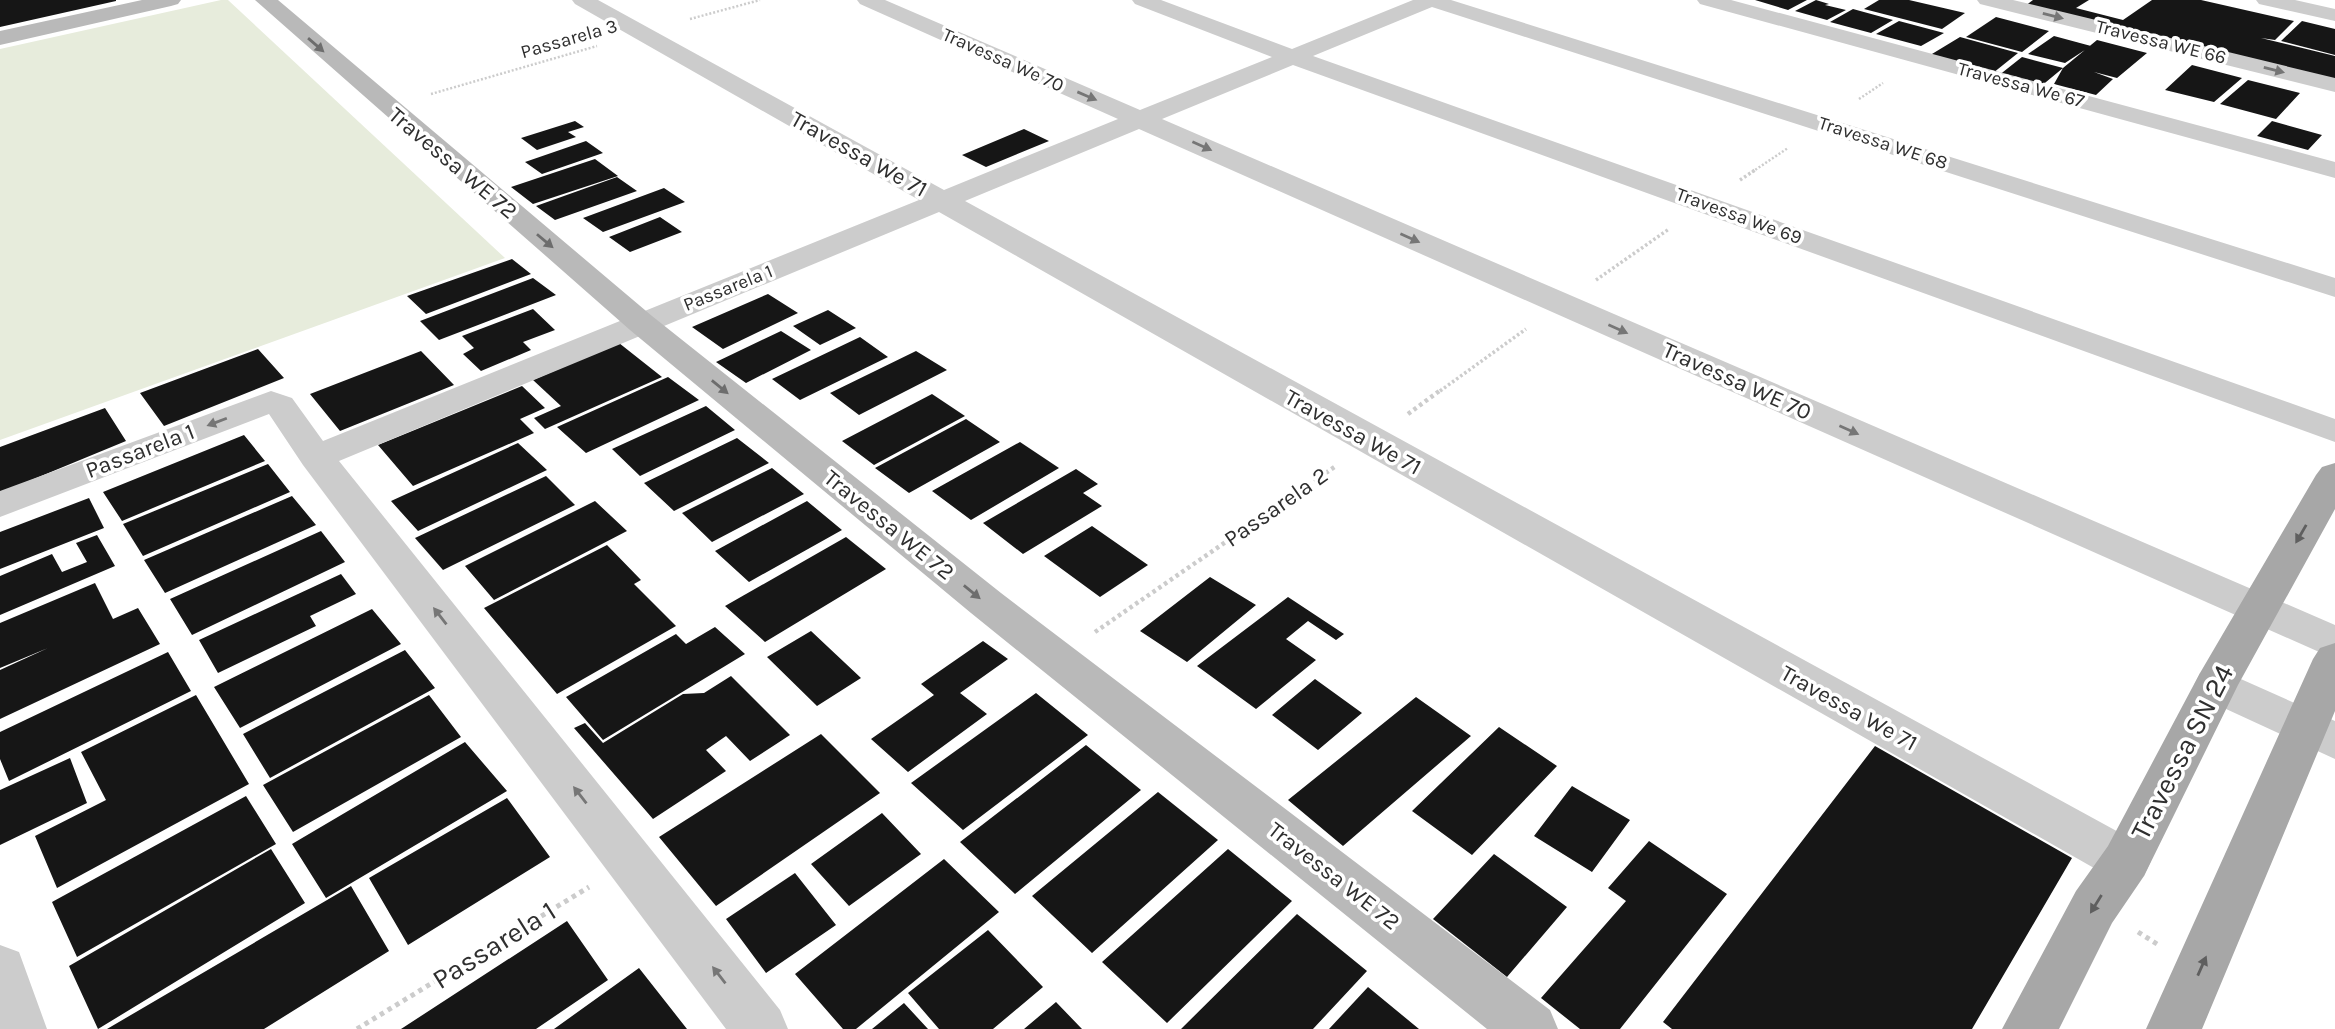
<svg xmlns="http://www.w3.org/2000/svg" width="2335" height="1029" viewBox="0 0 2335 1029" font-family="Karla,sans-serif">
  <style>
    .green { fill: #e7ecdc }
    .building { fill: #161616 }
    .lines { fill: none; stroke-linecap: round; stroke-linejoin: round }
    .path-far3 { stroke: #ccc; stroke-width: 2.5; stroke-dasharray: 2 2; stroke-linecap: butt }
    .path-far2 { stroke: #ccc; stroke-width: 3.5; stroke-dasharray: 2.5 2.5; stroke-linecap: butt }
    .path-far1 { stroke: #ccc; stroke-width: 4.5; stroke-dasharray: 3.5 3.5; stroke-linecap: butt }
    .path { stroke: #ccc; stroke-width: 5; stroke-dasharray: 4.5 4.5; stroke-linecap: butt }
    .street { fill: #ccc; fill-rule: evenodd }
    .secondary { fill: #b9b9b9; fill-rule: evenodd }
    .primary { fill: #a7a7a7; fill-rule: evenodd }
    .oneway { fill: #767676 }
    .oneway2 { fill: #6d6d6d }
    .oneway3 { fill: #5f5f5f }
    .labels { text-anchor: middle; dominant-baseline: central; stroke-width: 7; stroke-linejoin: round; paint-order: stroke }
    .far-street-label { font-size: 19px; fill: #2f2f2f; stroke: #fff }
    .street-label { font-size: 23px; fill: #2f2f2f; stroke: #fff }
    .near-street-label { font-size: 28px; fill: #2f2f2f; stroke: #fff }
  </style>
  <rect width="100%" height="100%" fill="#fff"/>
  <path class="green" d="M 221,0 L 228,0 L 505,258 L 0,440 L 0,49 Z"/>
  <path class="building" d="M 0,0 L 116,0 L 116,1 L 0,27 Z
    M 1755,0 L 1807,0 L 1788,10 Z
    M 1816,0 L 1829,4 L 1825,5 L 1846,10 L 1827,20 L 1795,11 Z
    M 1879,0 L 1909,0 L 1965,13 L 1942,29 L 1864,9 Z
    M 2033,0 L 2089,0 L 2076,8 L 2123,20 L 2152,0 L 2201,0 L 2294,21 L 2275,40 L 2261,38 L 2335,56 L 2335,82 L 2025,6 Z
    M 1853,9 L 1893,20 L 1871,33 L 1830,22 Z
    M 1996,17 L 2049,31 L 2022,52 L 1966,37 Z
    M 1899,21 L 1944,33 L 1921,46 L 1876,34 Z
    M 2302,21 L 2335,29 L 2335,55 L 2281,41 Z
    M 2054,36 L 2091,46 L 2065,63 L 2028,54 Z
    M 1960,37 L 2018,53 L 1993,73 L 1927,57 Z
    M 2097,40 L 2147,53 L 2117,78 L 2094,72 L 2113,79 L 2096,95 L 2054,84 L 2063,68 Z
    M 2022,57 L 2063,68 L 2040,87 L 1998,76 Z
    M 2192,65 L 2242,78 L 2214,102 L 2165,90 Z
    M 2248,80 L 2300,93 L 2276,119 L 2220,104 Z
    M 575,121 L 584,127 L 568,132 L 576,137 L 537,150 L 521,138 Z
    M 2272,121 L 2322,135 L 2308,150 L 2257,136 Z
    M 1024,129 L 1049,141 L 986,167 L 962,155 Z
    M 586,141 L 603,153 L 542,174 L 525,162 Z
    M 595,159 L 618,176 L 533,204 L 511,187 Z
    M 617,177 L 637,191 L 555,220 L 536,206 Z
    M 664,188 L 685,202 L 603,232 L 583,218 Z
    M 660,217 L 682,232 L 630,252 L 609,237 Z
    M 512,259 L 531,274 L 426,314 L 407,296 Z
    M 533,278 L 556,295 L 439,340 L 420,321 Z
    M 768,294 L 798,313 L 723,349 L 692,327 Z
    M 533,309 L 555,330 L 523,342 L 531,350 L 481,371 L 463,354 L 474,348 L 462,336 Z
    M 828,310 L 856,328 L 820,345 L 793,326 Z
    M 781,331 L 811,350 L 746,383 L 716,362 Z
    M 860,337 L 888,357 L 800,400 L 772,379 Z
    M 619,343 L 662,377 L 545,429 L 534,418 L 561,406 L 533,380 Z
    M 258,349 L 284,378 L 164,426 L 140,393 Z
    M 421,351 L 454,385 L 340,431 L 310,394 Z
    M 916,351 L 947,370 L 859,415 L 830,393 Z
    M 668,377 L 699,400 L 586,453 L 557,427 Z
    M 522,386 L 545,408 L 520,419 L 534,433 L 413,486 L 378,445 Z
    M 932,394 L 965,416 L 874,465 L 842,441 Z
    M 706,406 L 735,430 L 640,476 L 612,449 Z
    M 105,408 L 126,441 L 0,493 L 0,447 Z
    M 966,419 L 1000,442 L 909,493 L 875,468 Z
    M 244,435 L 265,461 L 122,521 L 103,492 Z
    M 737,438 L 769,463 L 674,511 L 644,483 Z
    M 1020,442 L 1059,468 L 971,520 L 932,491 Z
    M 518,443 L 547,470 L 418,531 L 391,501 Z
    M 268,464 L 290,492 L 143,556 L 123,524 Z
    M 772,468 L 804,494 L 712,542 L 682,513 Z
    M 1076,469 L 1098,484 L 1083,493 L 1102,506 L 1023,554 L 983,523 Z
    M 546,476 L 575,505 L 443,570 L 415,538 Z
    M 292,496 L 316,525 L 165,593 L 144,560 Z
    M 89,498 L 104,528 L 0,569 L 0,532 Z
    M 595,501 L 627,531 L 494,600 L 465,566 Z
    M 807,501 L 842,530 L 749,582 L 715,551 Z
    M 1092,526 L 1148,565 L 1100,597 L 1044,556 Z
    M 321,531 L 345,562 L 192,635 L 170,599 Z
    M 97,535 L 115,566 L 0,615 L 0,576 L 52,554 L 62,572 L 87,562 L 76,543 Z
    M 846,537 L 886,569 L 765,642 L 725,606 Z
    M 607,545 L 641,580 L 634,584 L 676,626 L 557,694 L 484,608 Z
    M 341,574 L 356,594 L 310,616 L 316,626 L 218,673 L 199,640 Z
    M 1210,577 L 1256,605 L 1187,662 L 1140,631 Z
    M 95,583 L 113,619 L 138,608 L 160,644 L 0,719 L 0,670 L 48,648 L 0,668 L 0,623 Z
    M 1288,597 L 1344,634 L 1336,640 L 1308,621 L 1286,639 L 1316,660 L 1256,709 L 1197,666 Z
    M 372,609 L 401,644 L 240,728 L 214,687 Z
    M 715,627 L 745,654 L 603,740 L 566,697 L 676,634 L 686,644 Z
    M 811,631 L 861,678 L 817,706 L 767,657 Z
    M 983,641 L 1008,659 L 960,693 L 987,714 L 908,772 L 871,739 L 934,695 L 921,684 Z
    M 405,650 L 435,688 L 270,778 L 243,734 Z
    M 168,652 L 191,691 L 9,781 L 0,759 L 0,732 Z
    M 731,676 L 790,735 L 750,761 L 726,736 L 706,750 L 726,771 L 653,819 L 574,728 L 585,723 L 603,743 L 683,694 L 704,693 Z
    M 1315,679 L 1362,713 L 1318,750 L 1272,715 Z
    M 1036,693 L 1088,735 L 963,830 L 911,783 Z
    M 196,695 L 249,784 L 57,888 L 35,836 L 106,800 L 81,752 Z
    M 429,695 L 461,737 L 293,832 L 263,785 Z
    M 1416,697 L 1471,736 L 1343,846 L 1288,800 Z
    M 1499,727 L 1557,766 L 1472,855 L 1412,811 Z
    M 821,734 L 880,793 L 716,906 L 659,837 Z
    M 465,742 L 507,791 L 326,898 L 292,844 Z
    M 1086,745 L 1141,790 L 1015,894 L 960,842 Z
    M 1875,746 L 2072,858 L 1972,1029 L 1672,1029 L 1663,1022 Z
    M 70,758 L 87,803 L 0,845 L 0,790 Z
    M 1572,786 L 1630,820 L 1592,872 L 1534,836 Z
    M 1158,792 L 1218,840 L 1092,953 L 1032,896 Z
    M 246,796 L 276,844 L 77,957 L 52,902 Z
    M 507,798 L 550,857 L 408,945 L 369,878 Z
    M 882,813 L 921,854 L 849,906 L 811,864 Z
    M 1649,841 L 1727,894 L 1620,1029 L 1580,1029 L 1541,998 L 1626,901 L 1608,888 Z
    M 271,849 L 305,903 L 98,1029 L 69,966 Z
    M 1228,849 L 1292,901 L 1167,1023 L 1102,962 Z
    M 1494,854 L 1567,907 L 1507,977 L 1433,919 Z
    M 944,859 L 999,912 L 856,1029 L 843,1029 L 795,974 Z
    M 795,873 L 836,925 L 766,973 L 726,919 Z
    M 351,886 L 389,951 L 264,1029 L 107,1029 Z
    M 1297,914 L 1367,971 L 1313,1029 L 1181,1029 Z
    M 567,921 L 608,980 L 536,1029 L 401,1029 Z
    M 988,930 L 1043,987 L 993,1029 L 939,1029 L 908,993 Z
    M 639,968 L 687,1029 L 554,1029 Z
    M 1368,987 L 1419,1029 L 1329,1029 Z
    M 1056,1002 L 1082,1029 L 1024,1029 Z
    M 904,1003 L 928,1029 L 872,1029 Z"/>
  <g class="lines">
    <path class="path-far3" d="M 690,19 L 760,0
      M 431,94 L 597,46
      M 1859,99 L 1883,83
      M 1752,172 L 1788,148"/>
    <path class="path-far2" d="M 1740,180 L 1755,170
      M 1596,280 L 1669,229
      M 1440,391 L 1526,329"/>
    <path class="path-far1" d="M 1408,414 L 1442,389
      M 1095,632 L 1336,466"/>
    <path class="path" d="M 2138,932 L 2157,944
      M 357,1029 L 589,887"/>
    <path class="street" d="M 572,0 L 598,0 L 944,190 L 1118,119 L 860,4 L 857,0 L 885,0 L 1140,110 L 1272,57 L 1135,4 L 1132,0 L 1161,0 L 1292,49 L 1413,0 L 1451,0 L 2335,278 L 2335,297 L 1432,7 L 1313,56 L 2335,419 L 2335,442 L 1293,65 L 1162,119 L 2335,625 L 2335,659 L 1139,129 L 965,201 L 2144,846 L 2151,861 L 2144,876 L 2126,883 L 2108,876 L 939,212 L 339,461 L 780,1010 L 788,1029 L 726,1029 L 303,465 L 269,414 L 0,517 L 0,491 L 271,391 L 292,398 L 323,441 L 919,200 L 575,4 Z
      M 1697,0 L 1731,0 L 2335,162 L 2335,178 L 1700,4 Z
      M 1977,0 L 2013,0 L 2335,78 L 2335,92 L 1980,4 Z
      M 2256,0 L 2295,0 L 2335,9 L 2335,21 L 2259,4 Z
      M 2216,668 L 2335,721 L 2335,759 L 2200,697 L 2194,685 L 2200,673 Z
      M 0,945 L 19,952 L 47,1029 L 0,1029 Z"/>
    <path class="secondary" d="M 142,0 L 181,0 L 178,4 L 171,6 L 0,45 L 0,31 Z
      M 255,0 L 278,0 L 652,316 L 1001,593 L 1550,1010 L 1558,1029 L 1487,1029 L 971,613 L 630,330 Z"/>
    <path class="primary" d="M 2335,463 L 2335,509 L 2238,685 L 2144,876 L 2112,923 L 2059,1029 L 2002,1029 L 2076,891 L 2108,846 L 2200,673 L 2316,475 L 2322,467 Z
      M 2335,643 L 2335,711 L 2202,1029 L 2146,1029 L 2313,659 L 2320,648 Z"/>
  </g>
  <defs><path id="oneway-solid" d="M-6-.8H1V-3.2L6.5 0L1 3.2V.8H-6Z" transform="scale(1.75)"/></defs>
  <g class="oneway">
    <use href="#oneway-solid" transform="translate(2053 16) rotate(14)"/>
    <use href="#oneway-solid" transform="translate(2274 70) rotate(14)"/>
    <use href="#oneway-solid" transform="translate(1087 96) rotate(23)"/>
    <use href="#oneway-solid" transform="translate(1202 146) rotate(24)"/>
    <use href="#oneway-solid" transform="translate(1410 238) rotate(24)"/>
    <use href="#oneway-solid" transform="translate(1618 329) rotate(24)"/>
    <use href="#oneway-solid" transform="translate(217 422) rotate(159)"/>
    <use href="#oneway-solid" transform="translate(1849 430) rotate(24)"/>
    <use href="#oneway-solid" transform="translate(440 616) rotate(-128)"/>
    <use href="#oneway-solid" transform="translate(580 795) rotate(-128)"/>
    <use href="#oneway-solid" transform="translate(719 975) rotate(-128)"/>
  </g>
  <g class="oneway2">
    <use href="#oneway-solid" transform="translate(316 45) rotate(41)"/>
    <use href="#oneway-solid" transform="translate(545 241) rotate(40)"/>
    <use href="#oneway-solid" transform="translate(720 387) rotate(39)"/>
    <use href="#oneway-solid" transform="translate(972 592) rotate(39)"/>
  </g>
  <g class="oneway3">
    <use href="#oneway-solid" transform="translate(2301 534) rotate(120)"/>
    <use href="#oneway-solid" transform="translate(2096 904) rotate(122)"/>
    <use href="#oneway-solid" transform="translate(2202 966) rotate(-66)"/>
  </g>
  <g class="labels">
    <g class="far-street-label">
      <text transform="translate(569 39) rotate(-16)">Passarela 3</text>
      <text transform="translate(2161 42) rotate(14)">Travessa WE 66</text>
      <text transform="translate(1003 60) rotate(24)">Travessa We 70</text>
      <text transform="translate(2021 85) rotate(15)">Travessa We 67</text>
      <text transform="translate(1883 143) rotate(18)">Travessa WE 68</text>
      <text transform="translate(1739 216) rotate(20)">Travessa We 69</text>
      <text transform="translate(728 288) rotate(-22)">Passarela 1</text>
    </g>
    <g class="street-label">
      <text transform="translate(859 154) rotate(29)">Travessa We 71</text>
      <text transform="translate(453 163) rotate(40)">Travessa WE 72</text>
      <text transform="translate(1737 381) rotate(24)">Travessa WE 70</text>
      <text transform="translate(1353 432) rotate(29)">Travessa We 71</text>
      <text transform="translate(140 451) rotate(-21)">Passarela 1</text>
      <text transform="translate(1276 507) rotate(-35)">Passarela 2</text>
      <text transform="translate(889 525) rotate(39)">Travessa WE 72</text>
      <text transform="translate(1849 708) rotate(29)">Travessa We 71</text>
      <text transform="translate(1334 876) rotate(38)">Travessa WE 72</text>
    </g>
    <g class="near-street-label">
      <text transform="translate(2182 752) rotate(-63)">Travessa SN 24</text>
      <text transform="translate(494 945) rotate(-32)">Passarela 1</text>
    </g>
  </g>
</svg>
